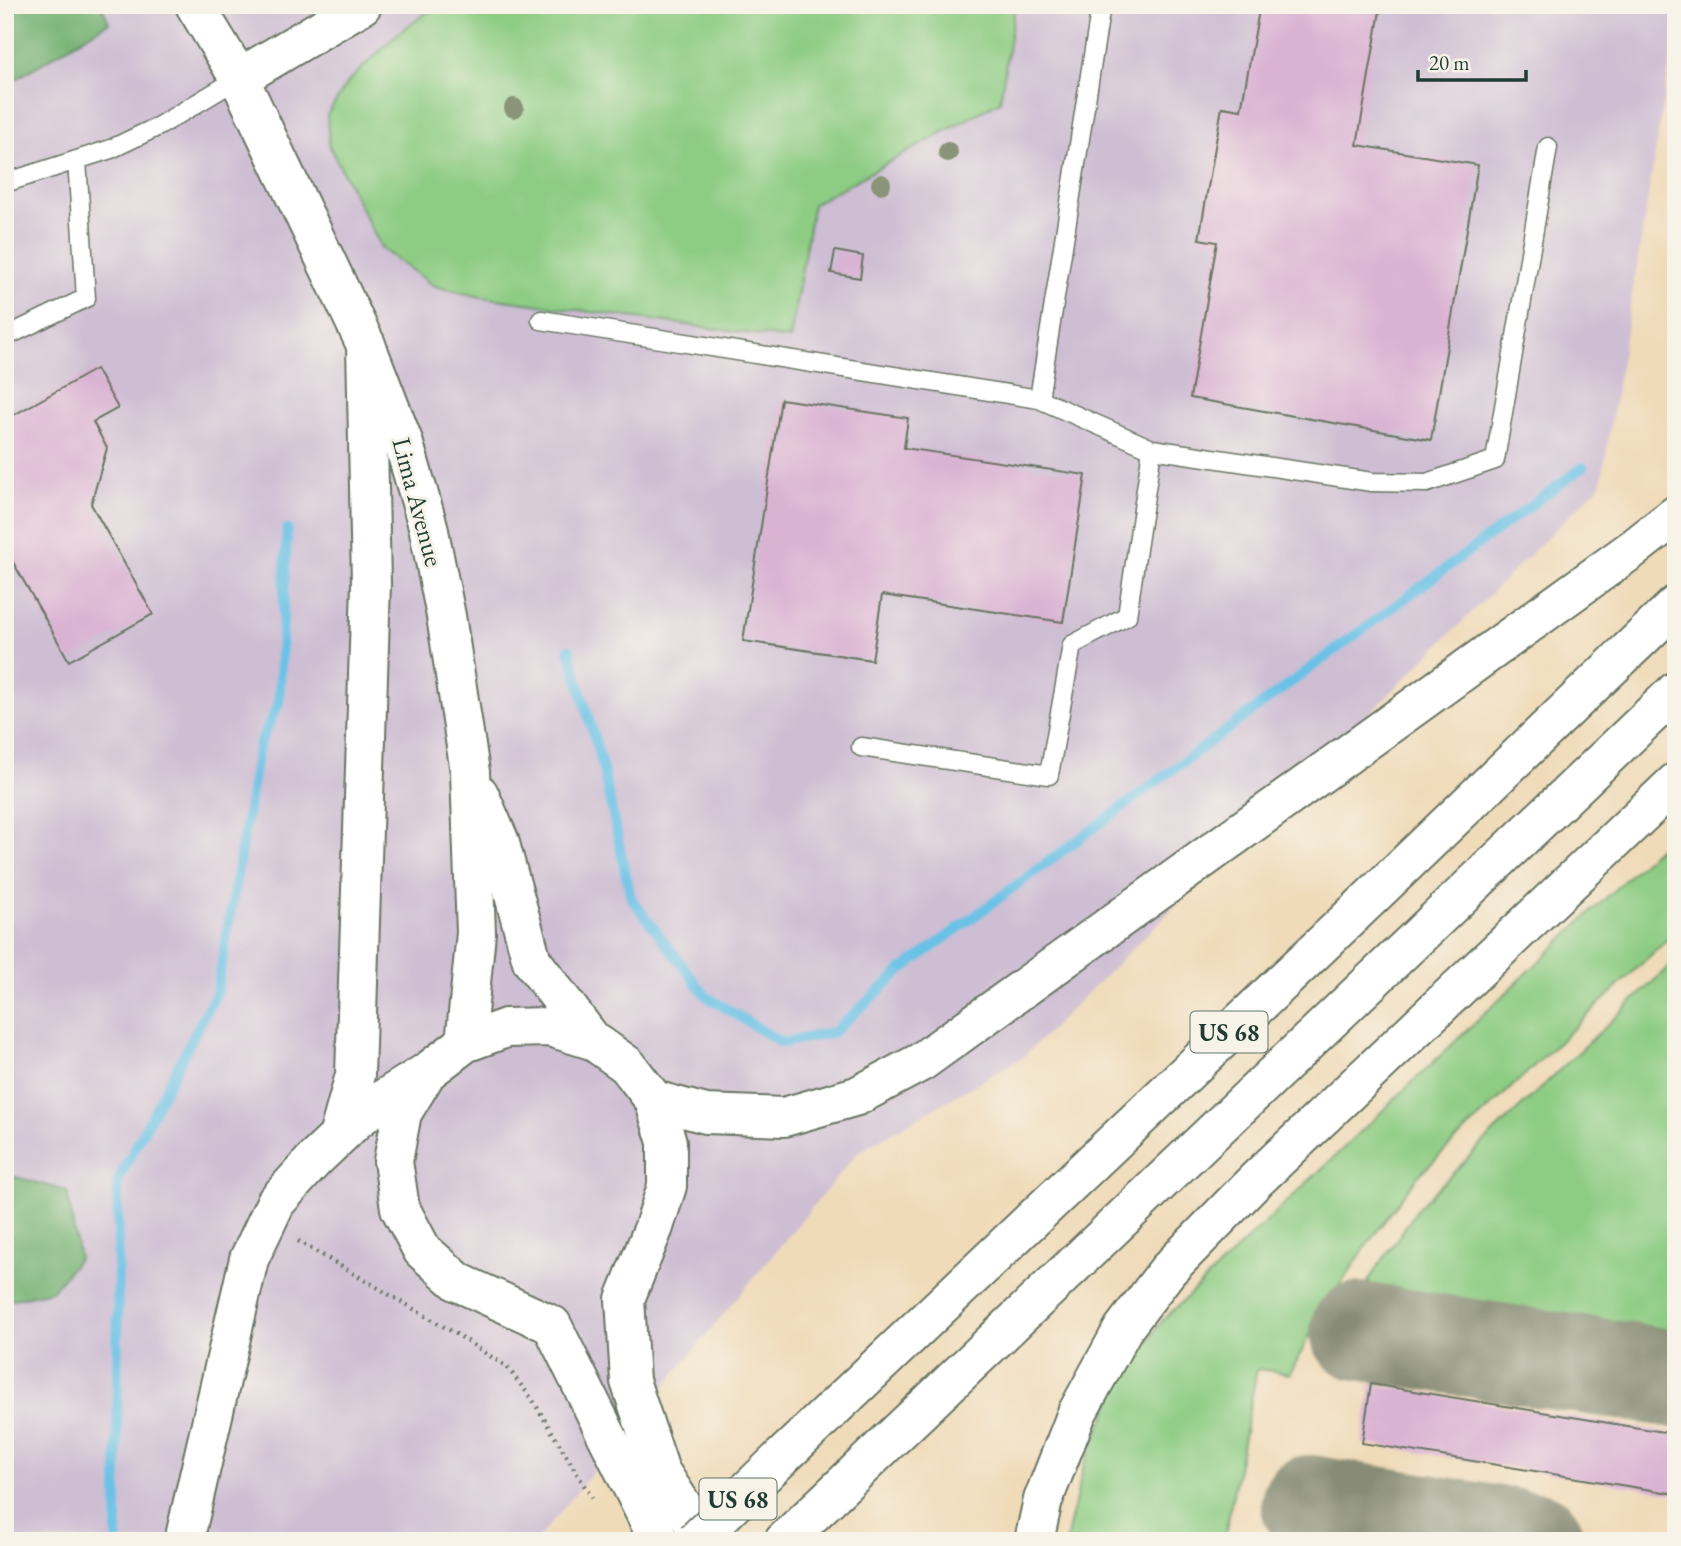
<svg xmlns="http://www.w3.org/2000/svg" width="1681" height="1546" viewBox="0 0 1681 1546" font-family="'EB Garamond',serif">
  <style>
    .industrial { fill: #cdbed3 }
    .green { fill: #8dcc83; stroke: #56845c; stroke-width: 2 }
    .forest { fill: #72b071; stroke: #487652; stroke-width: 2 }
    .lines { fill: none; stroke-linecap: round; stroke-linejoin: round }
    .stream { stroke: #69c1e6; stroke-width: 10 }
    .taxiway { stroke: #888c76; stroke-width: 98 }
    .building { fill: #dab3d3 }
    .service-casing { stroke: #687463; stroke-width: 21 }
    .tertiary-casing { stroke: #687463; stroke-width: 42 }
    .secondary-casing { stroke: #687463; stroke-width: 42 }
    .trunk-casing { stroke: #687463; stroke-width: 42 }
    .motorway-casing { stroke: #687463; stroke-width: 42 }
    .path { stroke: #687463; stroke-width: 4.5; stroke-dasharray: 2 5; stroke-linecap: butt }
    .service { stroke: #fff; stroke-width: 18 }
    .tertiary { stroke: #fff; stroke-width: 38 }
    .secondary { stroke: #fff; stroke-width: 38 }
    .trunk { stroke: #fff; stroke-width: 38 }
    .motorway { stroke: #fff; stroke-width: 38 }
    .motorway-bridge-casing { stroke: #687463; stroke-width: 42; stroke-linecap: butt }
    .motorway-bridge { stroke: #fff; stroke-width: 38 }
    .tree { fill: #899479 }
    .labels { text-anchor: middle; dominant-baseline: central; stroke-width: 6; stroke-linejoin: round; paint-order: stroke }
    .shield { fill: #f7f3e8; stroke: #60746a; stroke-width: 2 }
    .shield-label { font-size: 24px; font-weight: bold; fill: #1f3d34 }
    .street-label { font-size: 26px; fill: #1f3d34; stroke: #f7f3e8 }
  </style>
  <rect width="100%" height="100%" fill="#f7f3e8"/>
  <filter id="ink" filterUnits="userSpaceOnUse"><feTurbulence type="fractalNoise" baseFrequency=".0143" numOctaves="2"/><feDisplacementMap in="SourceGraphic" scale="14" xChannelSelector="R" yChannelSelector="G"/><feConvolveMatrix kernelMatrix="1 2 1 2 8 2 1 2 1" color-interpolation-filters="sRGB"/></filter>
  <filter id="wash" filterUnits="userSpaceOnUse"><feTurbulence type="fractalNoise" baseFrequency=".00686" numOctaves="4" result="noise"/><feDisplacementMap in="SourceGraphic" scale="28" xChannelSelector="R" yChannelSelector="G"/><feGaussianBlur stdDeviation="1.57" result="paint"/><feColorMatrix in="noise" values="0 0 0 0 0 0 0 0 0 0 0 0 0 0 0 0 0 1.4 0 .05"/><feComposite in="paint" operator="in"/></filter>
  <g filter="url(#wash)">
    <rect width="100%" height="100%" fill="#f0dbb9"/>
    <path class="industrial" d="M 5,5 L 1676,5 L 1676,25 L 1601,484 L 1023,1057 L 858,1152 L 536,1541 L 5,1541 Z"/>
    <path class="green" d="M 438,5 L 1015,5 L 1000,101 L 813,204 L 790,339 L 481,297 L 434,286 L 382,249 L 329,145 L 327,115 L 349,81 L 398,33 Z
      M 1676,831 L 1676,931 L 1418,1176 L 1369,1242 L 1322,1312 L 1290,1374 L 1257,1369 L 1224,1541 L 1066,1541 L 1084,1464 L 1114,1395 L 1162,1321 Z
      M 1676,960 L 1676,1349 L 1388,1302 L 1373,1292 L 1368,1281 L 1419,1207 L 1493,1133 Z"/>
    <path class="forest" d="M 5,5 L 101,5 L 109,22 L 5,86 Z
      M 5,1174 L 67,1191 L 79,1258 L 52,1291 L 5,1301 Z"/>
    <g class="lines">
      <path class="stream" d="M 569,649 L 601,761 L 631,898 L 706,996 L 782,1043 L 834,1032 L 903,969 L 1583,467
        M 117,1537 L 118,1180 L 217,991 L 259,745 L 279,703 L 287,529"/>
      <path class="taxiway" d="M 1359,1331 L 1676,1379
        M 1310,1504 L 1536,1541"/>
    </g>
    <g id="blocks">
      <path class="building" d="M 1260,5 L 1381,5 L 1357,145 L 1478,165 L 1431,440 L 1190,398 L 1217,242 L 1199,239 L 1222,107 L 1241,110 Z
        M 835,251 L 863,256 L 860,278 L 831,273 Z
        M 96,369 L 118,408 L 93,422 L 107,448 L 91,504 L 153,614 L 69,661 L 5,548 L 5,420 Z
        M 781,399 L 908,418 L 904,448 L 1086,475 L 1063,622 L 882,595 L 872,660 L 743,641 Z
        M 1371,1384 L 1676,1434 L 1676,1494 L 1362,1443 Z"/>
    </g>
  </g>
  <g filter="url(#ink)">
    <use href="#blocks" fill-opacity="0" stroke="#687463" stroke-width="2"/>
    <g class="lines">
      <g class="service-casing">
        <path id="service" d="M 5,183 L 111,149 L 159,126 L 239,78
          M 541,320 L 1039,399 L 1101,5
          M 5,337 L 86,298 L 77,160
          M 1039,399 L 1152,449 L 1372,482 L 1427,483 L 1495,460 L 1548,147
          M 861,747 L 1049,775 L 1072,645 L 1127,616 L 1152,449"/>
      </g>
      <g class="tertiary-casing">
        <path id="tertiary" d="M 239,78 L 362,5"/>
      </g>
      <g class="secondary-casing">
        <path id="secondary" d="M 195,5 L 239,78 L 366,345 L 403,441 L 428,526 L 446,616 L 470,772 L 476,933 L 465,1043
          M 479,794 L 499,840 L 532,961 L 592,1040 L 627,1065 L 654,1100 L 667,1142 L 667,1186 L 654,1227 L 625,1299 L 630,1381 L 660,1471 L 705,1541
          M 592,1040 L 550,1027 L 506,1028 L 465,1043 L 427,1072 L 402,1113 L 393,1161 L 400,1208 L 422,1250 L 458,1282 L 552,1325 L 659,1541"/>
      </g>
      <g class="trunk-casing">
        <path id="trunk" d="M 654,1100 L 706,1114 L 784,1117 L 857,1096 L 921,1062 L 1634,548 L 1676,515
          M 1034,1541 L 1043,1500 L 1077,1413 L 1123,1329 L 1168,1270 L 1256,1180 L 1676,782"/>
      </g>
      <g class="motorway-casing">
        <path id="motorway" d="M 338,1137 L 355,1075 L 371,584 L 366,345
          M 781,1458 L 1313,953 L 1676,605
          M 184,1541 L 249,1259 L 276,1202 L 314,1160 L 355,1121 L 382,1100 L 427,1072
          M 784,1541 L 1676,691"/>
      </g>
      <path class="path" d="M 298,1241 L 458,1335 L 507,1367 L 532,1399 L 592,1498"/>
      <use href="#service" class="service"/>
      <use href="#tertiary" class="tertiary"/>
      <use href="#secondary" class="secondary"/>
      <use href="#trunk" class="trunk"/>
      <use href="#motorway" class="motorway"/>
      <g class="motorway-bridge-casing">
        <path id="motorway-bridge" d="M 695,1541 L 781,1458"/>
      </g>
      <use href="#motorway-bridge" class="motorway-bridge"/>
    </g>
    <g class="tree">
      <circle cx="514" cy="108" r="10"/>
      <circle cx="948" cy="152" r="10"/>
      <circle cx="881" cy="184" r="10"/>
    </g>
  </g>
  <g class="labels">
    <g class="shield">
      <rect x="1190.5" y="1011.5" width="77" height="41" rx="5"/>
      <rect x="699.5" y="1478.5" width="77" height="41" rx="5"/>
    </g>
    <g class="shield-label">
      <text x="1229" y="1032">US 68</text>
      <text x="738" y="1499">US 68</text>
    </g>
    <g class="street-label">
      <text transform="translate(418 502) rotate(75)">Lima Avenue</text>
    </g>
  </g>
  <rect width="1681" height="1546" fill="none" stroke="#f7f3e8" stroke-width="28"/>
  <path d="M1418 70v10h108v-10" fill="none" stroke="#1f3d34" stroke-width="3.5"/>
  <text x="1429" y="70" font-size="21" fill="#1f3d34" stroke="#f7f3e8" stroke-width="5" paint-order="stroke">20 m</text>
</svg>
